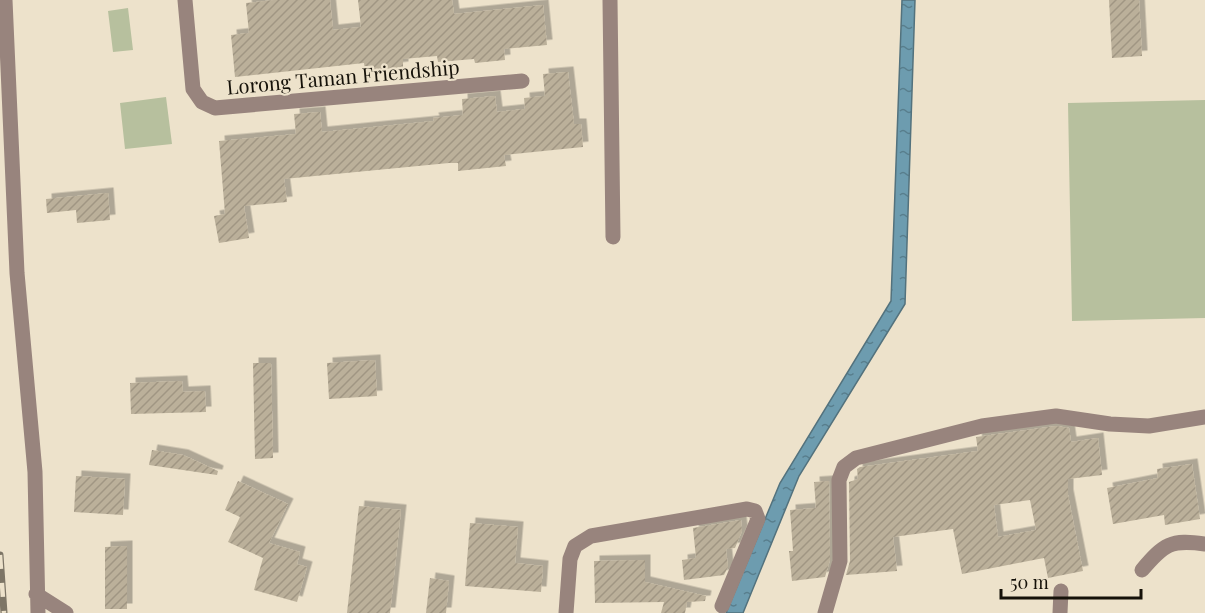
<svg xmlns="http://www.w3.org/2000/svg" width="1205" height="613" viewBox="0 0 1205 613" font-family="'Playfair Display',serif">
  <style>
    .pitch { fill: #b7c09e }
    .water { fill: url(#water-ripples); stroke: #53727d; stroke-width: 1.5 }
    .building { fill: url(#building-hatch); fill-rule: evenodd; filter: url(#shadow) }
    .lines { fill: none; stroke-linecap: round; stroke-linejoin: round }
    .minor { stroke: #98847d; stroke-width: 15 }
    .rail-casing { stroke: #7d7566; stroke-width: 7 }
    .rail { stroke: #ede2cb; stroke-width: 4.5; stroke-dasharray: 14; stroke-linecap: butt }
    .labels { text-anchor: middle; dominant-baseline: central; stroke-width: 4.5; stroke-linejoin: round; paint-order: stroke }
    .street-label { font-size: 20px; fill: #151109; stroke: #ede2cb }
  </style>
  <defs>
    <pattern id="water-ripples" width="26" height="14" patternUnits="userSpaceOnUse" patternTransform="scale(1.5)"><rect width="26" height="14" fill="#6d9caf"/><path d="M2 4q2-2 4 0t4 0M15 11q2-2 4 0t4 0" fill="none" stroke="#587e8d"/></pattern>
    <pattern id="building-hatch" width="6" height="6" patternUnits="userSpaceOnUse" patternTransform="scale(1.5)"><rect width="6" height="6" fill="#bbb09a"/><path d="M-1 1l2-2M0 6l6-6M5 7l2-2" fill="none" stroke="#a09683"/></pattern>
    <filter id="shadow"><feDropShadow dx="5.5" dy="-5.5" stdDeviation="0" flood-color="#0004"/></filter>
  </defs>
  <rect width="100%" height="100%" fill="#ede2cb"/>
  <path class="pitch" d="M 128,8 L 133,50 L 113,52 L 108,11 Z
    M 166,97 L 172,144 L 125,149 L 120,103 Z
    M 1205,100 L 1205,318 L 1072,321 L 1068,103 Z"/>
  <path class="water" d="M 902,0 L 915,0 L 905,304 L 799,476 L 743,613 L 726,613 L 780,483 L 891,301 Z"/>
  <path class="building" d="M 274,0 L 330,0 L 333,30 L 361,27 L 358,0 L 452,0 L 454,14 L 543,5 L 547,45 L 504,49 L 505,60 L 475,63 L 474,59 L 438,62 L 437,56 L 403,59 L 403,67 L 365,71 L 364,63 L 235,77 L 231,35 L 249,33 L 246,3 Z
    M 1109,0 L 1139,0 L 1142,56 L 1112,58 Z
    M 568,72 L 574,124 L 581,124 L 583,147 L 504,155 L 506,166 L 458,171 L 458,163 L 449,163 L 284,179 L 287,202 L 244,206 L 249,238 L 219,243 L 214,216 L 225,214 L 219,141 L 296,134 L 294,114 L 320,112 L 322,132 L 434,121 L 433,118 L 463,115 L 462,99 L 495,96 L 497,112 L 525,109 L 524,98 L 545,96 L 543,74 Z
    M 108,193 L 110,220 L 77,223 L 76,210 L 47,213 L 46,199 Z
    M 375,360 L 377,396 L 329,399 L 327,363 Z
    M 253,363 L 271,363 L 273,458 L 255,459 Z
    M 182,381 L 183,392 L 205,391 L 206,412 L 131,414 L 130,383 Z
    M 1056,426 L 1069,428 L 1071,442 L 1098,438 L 1102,475 L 1068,479 L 1068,495 L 1083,571 L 1048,578 L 1044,558 L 962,574 L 953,529 L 893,537 L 897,571 L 846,575 L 850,561 L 849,482 L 858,479 L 857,469 L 860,467 L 978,451 L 976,437 ZM 1030,500 L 1036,530 L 998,537 L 994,505 Z
    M 152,450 L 183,455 L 218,471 L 217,475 L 149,465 Z
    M 1192,464 L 1200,519 L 1165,525 L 1164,515 L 1113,524 L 1107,488 L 1158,478 L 1157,469 Z
    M 76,476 L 125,479 L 123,515 L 74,512 Z
    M 238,481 L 288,504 L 269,543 L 300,552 L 297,564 L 307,567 L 297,602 L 254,590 L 263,558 L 228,542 L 240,517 L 225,510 Z
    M 829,481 L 830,560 L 825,577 L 792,581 L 789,551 L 793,551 L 790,510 L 816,508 L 814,482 Z
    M 359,506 L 401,510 L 390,613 L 347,613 Z
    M 741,520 L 742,531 L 735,548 L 726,549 L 728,567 L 724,575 L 684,580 L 682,560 L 696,558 L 693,528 Z
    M 470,523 L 518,527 L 515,563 L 543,566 L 541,592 L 465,586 Z
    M 127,546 L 127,609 L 105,609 L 105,547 Z
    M 645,560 L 645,582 L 706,596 L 705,601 L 687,602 L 685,613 L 661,613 L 664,602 L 595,603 L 594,561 Z
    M 430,578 L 449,581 L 446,613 L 426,613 Z"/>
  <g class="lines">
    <path class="minor" d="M 5,0 L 17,273 L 35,472 L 38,613
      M 185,0 L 193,89 L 202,102 L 215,108 L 522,81
      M 610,0 L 613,237
      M 1142,570 C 1164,544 1171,539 1205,544
      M 36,594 L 66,613
      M 566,613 L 570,559 L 575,546 L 591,536 L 747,509 L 755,511 L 758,519 L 722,606
      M 825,613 L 840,561 L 839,480 L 844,467 L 856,458 L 982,426 L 1056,416 L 1110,424 L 1149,426 L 1205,417
      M 1060,613 L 1061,591"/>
    <g class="rail-casing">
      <path id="rail" d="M 0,555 L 4,613"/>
    </g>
    <use href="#rail" class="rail"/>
  </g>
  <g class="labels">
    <g class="street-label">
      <text transform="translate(343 76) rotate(-5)">Lorong Taman Friendship</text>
    </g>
  </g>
  <path d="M1001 589v9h140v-9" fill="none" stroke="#151109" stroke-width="3"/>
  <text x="1010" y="589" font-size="18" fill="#151109" stroke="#ede2cb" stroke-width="4.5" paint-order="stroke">50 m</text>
</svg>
